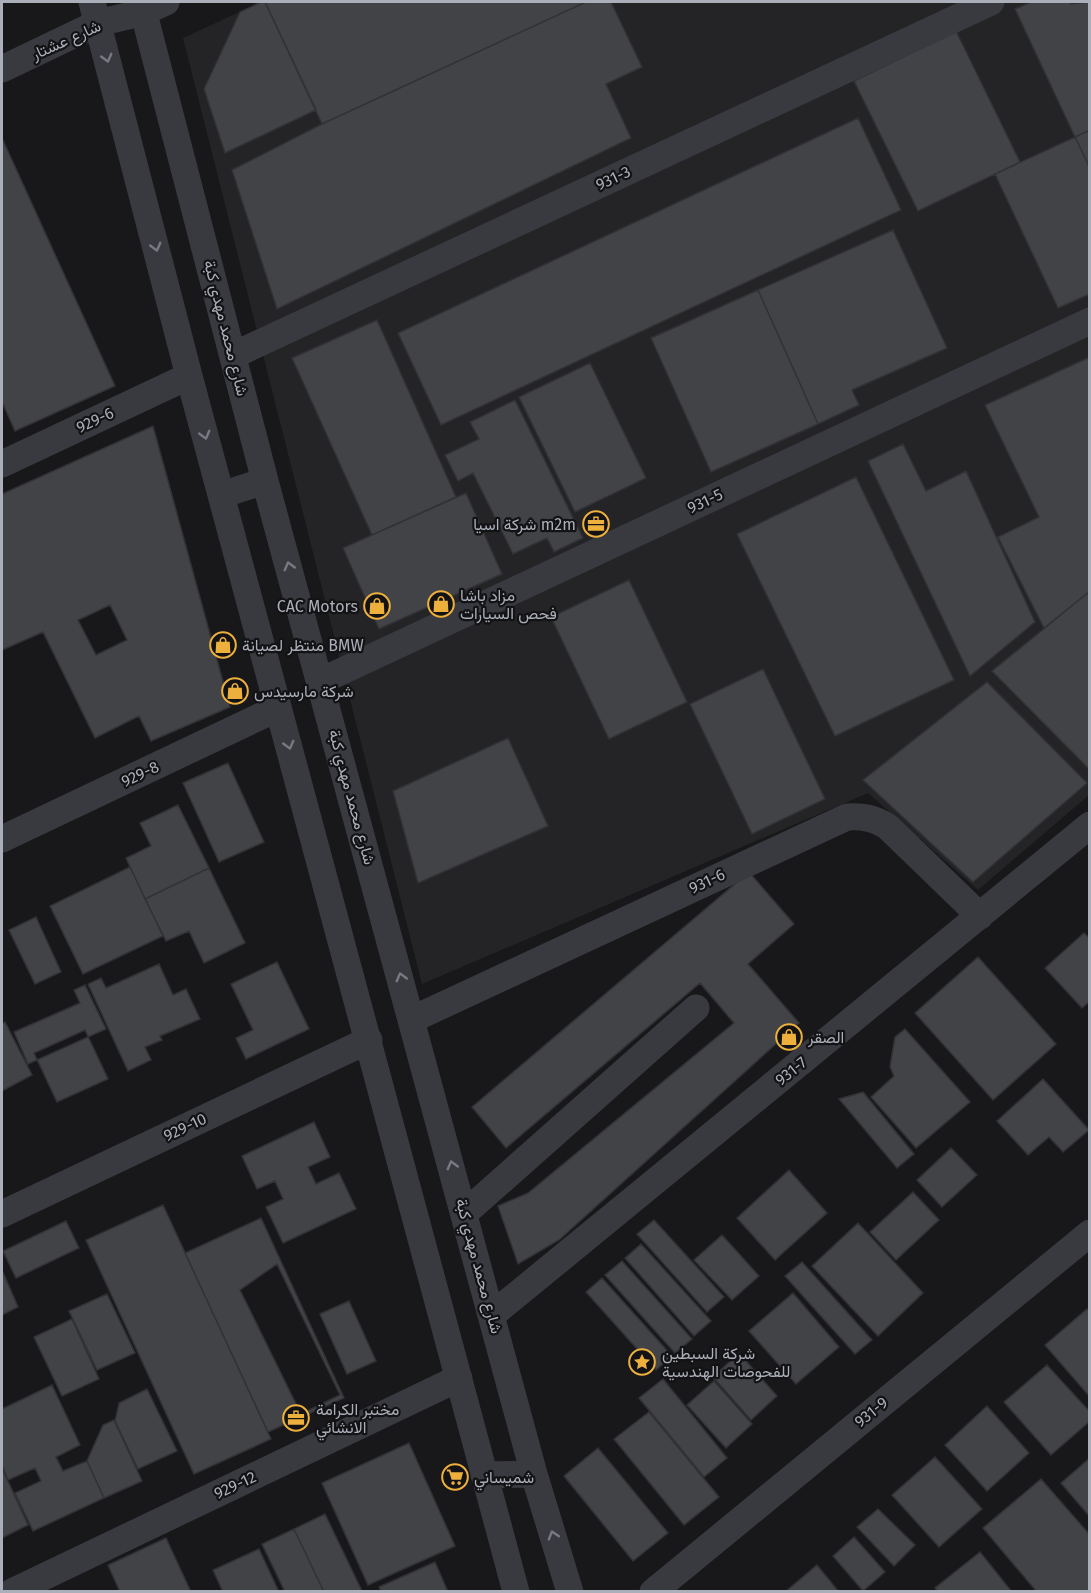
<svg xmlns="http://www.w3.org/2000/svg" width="1091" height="1593" viewBox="0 0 1091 1593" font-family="'Fira Sans',Vazirmatn,sans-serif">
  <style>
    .built { fill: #242427 }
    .building { fill: #424347; stroke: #323236; stroke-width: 1.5; fill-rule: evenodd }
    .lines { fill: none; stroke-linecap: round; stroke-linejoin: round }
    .minor { stroke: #393a3f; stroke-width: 27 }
    .oneway { stroke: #787a82 }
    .labels { text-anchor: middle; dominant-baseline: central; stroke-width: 4.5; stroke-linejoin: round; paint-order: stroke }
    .street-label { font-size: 16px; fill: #abafb9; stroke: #131315 }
    .poi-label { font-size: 16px; fill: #abafb9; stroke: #131315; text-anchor: start }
  </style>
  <rect width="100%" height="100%" fill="#18181a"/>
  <path class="built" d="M 261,2 L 1089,2 L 1089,795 L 978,890 L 868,793 L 422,984 L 183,38 Z"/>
  <path class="building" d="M 261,2 L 265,2 L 316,110 L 225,153 L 204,89 L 240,12 Z
    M 265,2 L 586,2 L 322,124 Z
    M 586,2 L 611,2 L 642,67 L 606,84 L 631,138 L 277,309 L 232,170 L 322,124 Z
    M 1031,2 L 1070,2 L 1071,4 L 1090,2 L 1090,130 L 1075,137 L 1015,9 Z
    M 956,31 L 1020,162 L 918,211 L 854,81 Z
    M 858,118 L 901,210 L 441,425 L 398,333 Z
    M 1090,130 L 1090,168 L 1075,137 Z
    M 1075,137 L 1090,168 L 1090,294 L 1058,308 L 995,174 Z
    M 2,138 L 115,386 L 15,431 L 2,402 Z
    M 893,230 L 947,348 L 852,390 L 859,405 L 818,424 L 758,290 Z
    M 758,290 L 818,424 L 711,472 L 651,338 Z
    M 377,320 L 456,497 L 372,535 L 292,358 Z
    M 1090,357 L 1090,591 L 1044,628 L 998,537 L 1039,517 L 985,405 Z
    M 590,363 L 646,478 L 575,512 L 519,397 Z
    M 515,400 L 583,538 L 554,552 L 547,538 L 513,554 L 473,473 L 458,481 L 445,455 L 479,439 L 470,422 Z
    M 153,426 L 230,707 L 151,741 L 139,716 L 95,738 L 43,632 L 2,650 L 2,494 ZM 110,605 L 127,640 L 96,655 L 78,620 Z
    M 903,444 L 926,491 L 966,471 L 1035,622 L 970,676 L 868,461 Z
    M 856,477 L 954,680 L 835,736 L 737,534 Z
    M 466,493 L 502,574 L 379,629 L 343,548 Z
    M 629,580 L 687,702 L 609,739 L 551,617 Z
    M 1090,591 L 1090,770 L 992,671 Z
    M 763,669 L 825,799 L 752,834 L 690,704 Z
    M 987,682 L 1087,783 L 973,882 L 863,780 Z
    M 508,738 L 548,826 L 418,883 L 393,791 Z
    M 228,763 L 264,842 L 219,862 L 183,783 Z
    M 178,805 L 209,868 L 145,899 L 126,858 L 151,846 L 140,823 Z
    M 130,867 L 163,936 L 83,974 L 50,906 Z
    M 209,868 L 245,943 L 204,963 L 189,931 L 166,941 L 145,899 Z
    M 749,872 L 794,924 L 748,964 L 799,1023 L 559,1240 L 518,1264 L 498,1206 L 528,1193 L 734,1023 L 700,983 L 506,1148 L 472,1107 Z
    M 36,917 L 61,972 L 35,984 L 9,930 Z
    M 1084,933 L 1090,939 L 1090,1001 L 1082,1008 L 1045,968 Z
    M 978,957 L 1056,1044 L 993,1100 L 915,1013 Z
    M 277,962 L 309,1029 L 246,1059 L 236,1038 L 253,1030 L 231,984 Z
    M 159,964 L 173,995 L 186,989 L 200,1019 L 160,1036 L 162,1040 L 145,1047 L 151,1060 L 128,1071 L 88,984 L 101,978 L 106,988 Z
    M 85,985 L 106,1029 L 28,1064 L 14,1032 L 80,1003 L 74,990 Z
    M 5,1022 L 32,1075 L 2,1091 L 2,1024 Z
    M 905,1029 L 970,1102 L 916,1148 L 871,1097 L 894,1076 L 890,1067 L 895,1037 Z
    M 85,1030 L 108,1079 L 57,1102 L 34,1053 Z
    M 1043,1079 L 1089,1130 L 1063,1152 L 1049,1137 L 1028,1155 L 997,1121 Z
    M 863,1092 L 914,1154 L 897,1168 L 839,1099 Z
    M 314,1122 L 330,1157 L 308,1167 L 316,1184 L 339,1173 L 356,1209 L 283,1243 L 266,1207 L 283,1199 L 275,1181 L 257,1189 L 242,1156 Z
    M 951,1148 L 977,1175 L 942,1207 L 917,1180 Z
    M 789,1170 L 827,1213 L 775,1260 L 737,1218 Z
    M 913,1192 L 939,1220 L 896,1260 L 870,1232 Z
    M 163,1205 L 271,1439 L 194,1474 L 86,1240 Z
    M 261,1218 L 344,1398 L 268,1432 L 185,1253 Z
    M 654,1220 L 724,1297 L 707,1312 L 637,1234 Z
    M 66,1221 L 79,1248 L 16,1278 L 3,1251 Z
    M 858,1223 L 923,1293 L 878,1336 L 812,1266 Z
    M 722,1235 L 759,1276 L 732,1300 L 694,1260 Z
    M 641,1244 L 711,1321 L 694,1336 L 625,1258 Z
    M 622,1261 L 692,1339 L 675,1353 L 605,1275 Z
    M 802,1262 L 872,1340 L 855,1354 L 785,1276 Z
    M 277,1264 L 340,1395 L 301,1414 L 240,1290 Z
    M 2,1270 L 18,1307 L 2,1315 Z
    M 602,1278 L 672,1356 L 656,1370 L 586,1292 Z
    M 793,1293 L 839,1347 L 796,1384 L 749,1331 Z
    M 107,1294 L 135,1353 L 97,1370 L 69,1311 Z
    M 349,1301 L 376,1361 L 347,1374 L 320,1314 Z
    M 1087,1309 L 1090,1311 L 1090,1397 L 1045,1345 Z
    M 72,1319 L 99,1379 L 62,1396 L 34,1337 Z
    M 739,1353 L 777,1396 L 751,1420 L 713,1377 Z
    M 1047,1365 L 1090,1412 L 1090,1421 L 1051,1455 L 1004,1402 Z
    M 663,1379 L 727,1458 L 704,1477 L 639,1398 Z
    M 714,1381 L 752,1424 L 726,1448 L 687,1405 Z
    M 52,1385 L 80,1445 L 56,1457 L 63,1471 L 87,1461 L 104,1498 L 33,1531 L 15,1493 L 41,1481 L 35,1468 L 8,1480 L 2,1466 L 2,1409 Z
    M 147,1389 L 177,1451 L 138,1469 L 115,1421 L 119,1403 Z
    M 987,1406 L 1029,1453 L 987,1491 L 945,1445 Z
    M 649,1412 L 719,1497 L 684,1525 L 614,1439 Z
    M 114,1420 L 142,1481 L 104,1498 L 87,1461 L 103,1425 Z
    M 409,1443 L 455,1546 L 368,1585 L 322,1483 Z
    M 598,1448 L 668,1533 L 633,1561 L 564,1476 Z
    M 935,1457 L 982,1509 L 939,1547 L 892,1495 Z
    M 1090,1458 L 1090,1517 L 1061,1483 Z
    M 2,1468 L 28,1525 L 2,1538 Z
    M 1041,1479 L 1090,1535 L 1090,1592 L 1037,1592 L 983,1528 Z
    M 878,1509 L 915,1545 L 894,1566 L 857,1527 Z
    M 325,1514 L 362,1591 L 361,1592 L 324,1592 L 294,1529 Z
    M 294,1529 L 324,1592 L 285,1592 L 262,1544 Z
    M 854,1537 L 885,1572 L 863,1591 L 833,1556 Z
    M 166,1538 L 191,1592 L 120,1592 L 108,1565 Z
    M 259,1549 L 279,1592 L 223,1592 L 213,1570 Z
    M 980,1552 L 1012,1592 L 938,1592 L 935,1588 Z
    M 435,1562 L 448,1592 L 381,1592 L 379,1587 Z
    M 817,1565 L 839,1592 L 785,1592 Z"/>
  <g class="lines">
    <path class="minor" d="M 92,2 L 189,376 L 516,1592
      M 141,2 L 265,481 L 534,1474 L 570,1592
      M 2,69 L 98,23 L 144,12 L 166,2
      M 234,355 L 991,2
      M 2,464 L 189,376
      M 221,495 L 265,481
      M 321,681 L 1090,321
      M 2,839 L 278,708
      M 413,1019 L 847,817 C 863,816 874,818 888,827 L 980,916
      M 465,1213 L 696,1008
      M 2,1214 L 369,1040
      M 492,1315 L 1090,825
      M 484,1475 L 534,1474
      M 12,1592 L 459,1378
      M 653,1592 L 1090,1233"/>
  </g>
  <defs><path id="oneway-chevron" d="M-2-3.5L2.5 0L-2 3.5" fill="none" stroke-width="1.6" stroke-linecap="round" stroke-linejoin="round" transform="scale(1.5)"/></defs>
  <g class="oneway">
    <use href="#oneway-chevron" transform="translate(107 58) rotate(75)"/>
    <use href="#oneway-chevron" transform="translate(156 247) rotate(75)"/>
    <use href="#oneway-chevron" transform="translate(205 435) rotate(75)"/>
    <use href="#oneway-chevron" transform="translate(289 566) rotate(-105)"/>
    <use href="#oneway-chevron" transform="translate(289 745) rotate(75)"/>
    <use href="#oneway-chevron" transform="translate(401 977) rotate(-105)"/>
    <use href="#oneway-chevron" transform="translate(452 1165) rotate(-105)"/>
    <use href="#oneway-chevron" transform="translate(553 1535) rotate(-107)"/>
  </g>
  <defs>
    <g id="office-ring" transform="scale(1.35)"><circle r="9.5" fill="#131315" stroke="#edb03d" stroke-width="1.5"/><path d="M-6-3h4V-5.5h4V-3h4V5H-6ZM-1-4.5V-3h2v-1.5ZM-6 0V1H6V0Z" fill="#edb03d"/></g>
    <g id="shop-ring" transform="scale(1.35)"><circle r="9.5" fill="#131315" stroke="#edb03d" stroke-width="1.5"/><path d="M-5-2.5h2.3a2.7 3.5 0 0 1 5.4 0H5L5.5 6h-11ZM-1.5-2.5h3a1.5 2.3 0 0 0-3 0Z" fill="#edb03d"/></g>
    <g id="sight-ring" transform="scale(1.35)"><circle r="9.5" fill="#131315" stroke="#edb03d" stroke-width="1.5"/><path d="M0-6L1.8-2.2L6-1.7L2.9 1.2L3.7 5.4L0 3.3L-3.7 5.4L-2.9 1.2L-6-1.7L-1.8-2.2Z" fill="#edb03d"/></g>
    <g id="supermarket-ring" transform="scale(1.35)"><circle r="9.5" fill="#131315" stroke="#edb03d" stroke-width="1.5"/><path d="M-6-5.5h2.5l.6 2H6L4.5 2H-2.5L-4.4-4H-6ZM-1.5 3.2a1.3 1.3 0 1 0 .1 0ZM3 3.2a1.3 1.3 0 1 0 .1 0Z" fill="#edb03d"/></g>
  </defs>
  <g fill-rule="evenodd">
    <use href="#office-ring" x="596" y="524"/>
    <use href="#shop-ring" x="441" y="604"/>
    <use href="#shop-ring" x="377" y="606"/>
    <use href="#shop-ring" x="223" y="645"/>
    <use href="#shop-ring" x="235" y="691"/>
    <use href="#shop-ring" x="789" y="1037"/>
    <use href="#sight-ring" x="642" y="1362"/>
    <use href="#office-ring" x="296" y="1418"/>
    <use href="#supermarket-ring" x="455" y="1477"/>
  </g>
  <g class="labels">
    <g class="street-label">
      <text transform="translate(66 40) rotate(-24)">شارع عشتار</text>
      <text transform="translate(613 178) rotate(-25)">931-3</text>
      <text transform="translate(226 328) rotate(76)">شارع محمد مهدي كبة</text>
      <text transform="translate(95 420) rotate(-25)">929-6</text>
      <text transform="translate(705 501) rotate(-25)">931-5</text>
      <text transform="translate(140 774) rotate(-25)">929-8</text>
      <text transform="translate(352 797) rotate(75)">شارع محمد مهدي كبة</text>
      <text transform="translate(707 881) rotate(-25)">931-6</text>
      <text transform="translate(791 1071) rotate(-39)">931-7</text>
      <text transform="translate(185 1127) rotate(-25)">929-10</text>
      <text transform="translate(479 1266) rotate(75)">شارع محمد مهدي كبة</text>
      <text transform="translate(871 1412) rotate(-39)">931-9</text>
      <text transform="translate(235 1485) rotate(-25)">929-12</text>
    </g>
    <g class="poi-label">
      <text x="576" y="524" text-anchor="end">شركة اسيا m2m</text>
      <text x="460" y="595">مزاد باشا<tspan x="460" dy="18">فحص السيارات</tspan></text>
      <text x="358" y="606" text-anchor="end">CAC Motors</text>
      <text x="242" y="645">منتظر لصيانة BMW</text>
      <text x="254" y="691">شركة مارسيدس</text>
      <text x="808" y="1037">الصقر</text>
      <text x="662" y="1353">شركة السبطين<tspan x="662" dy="18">للفحوصات الهندسية</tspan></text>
      <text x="316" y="1409">مختبر الكرامة<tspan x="316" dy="18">الانشائي</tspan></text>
      <text x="474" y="1477">شميساني</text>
    </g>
  </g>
  <rect width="1091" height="1593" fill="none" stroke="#abafb9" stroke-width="6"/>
</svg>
